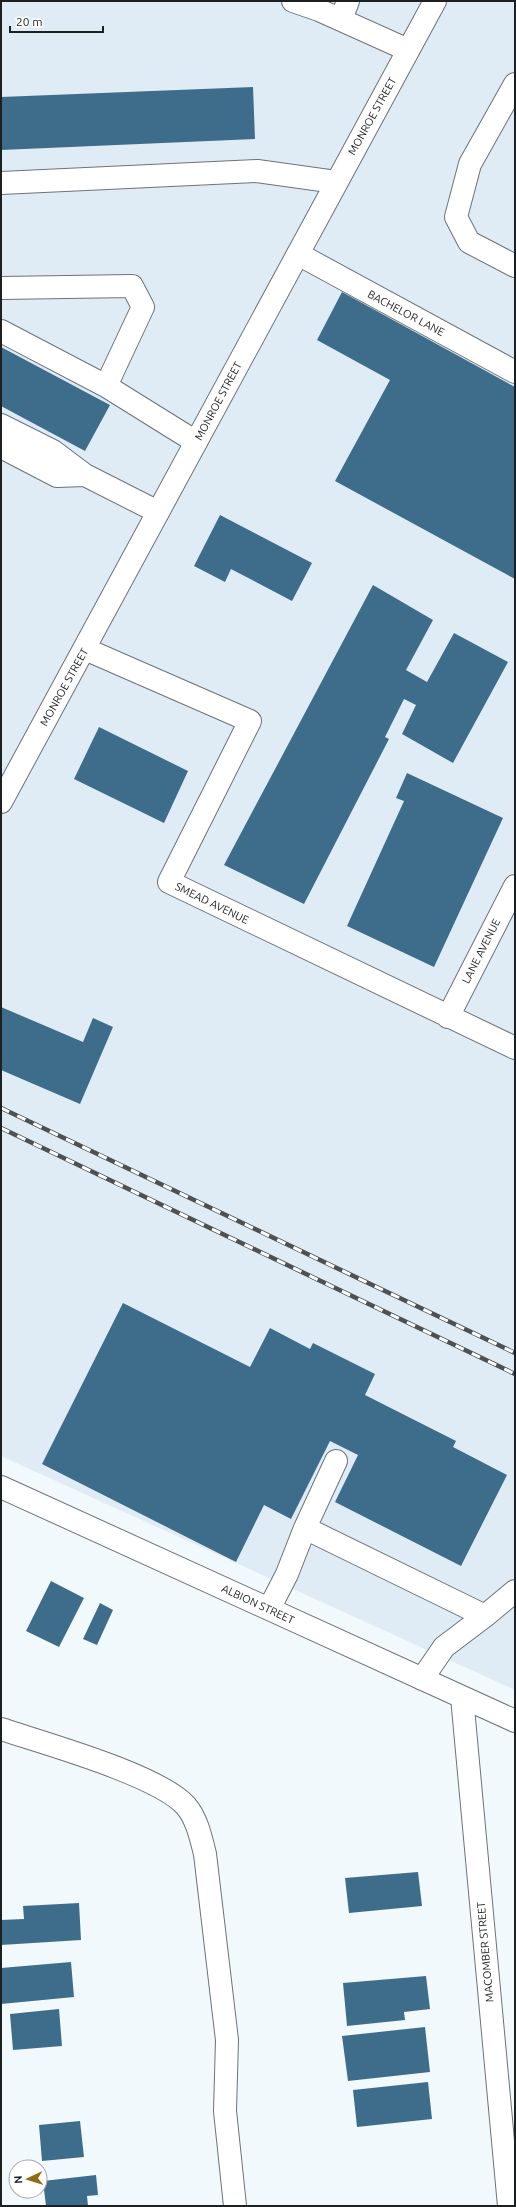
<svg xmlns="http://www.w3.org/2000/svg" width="516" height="2207" viewBox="0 0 516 2207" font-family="Ubuntu,sans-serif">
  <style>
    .built { fill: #dfecf6 }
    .building { fill: #3e6d8c }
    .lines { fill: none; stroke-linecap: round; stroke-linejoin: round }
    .minor-casing { stroke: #6d7377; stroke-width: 24 }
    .major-casing { stroke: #6d7377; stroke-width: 24 }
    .minor { stroke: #fff; stroke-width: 22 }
    .major { stroke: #fff; stroke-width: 22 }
    .rail-casing { stroke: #4d5153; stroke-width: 4.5 }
    .rail { stroke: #fff; stroke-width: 3; stroke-dasharray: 9; stroke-linecap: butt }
    .labels { text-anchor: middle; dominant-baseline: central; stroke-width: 4; stroke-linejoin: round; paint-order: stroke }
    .street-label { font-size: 11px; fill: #1d2021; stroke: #fff }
  </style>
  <rect width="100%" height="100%" fill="#f2f9fd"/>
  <path class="built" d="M 1,1 L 515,1 L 515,1690 L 1,1456 Z"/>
  <path class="building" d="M 253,87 L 255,139 L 1,150 L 1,97 Z
    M 342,292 L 515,387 L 515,579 L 335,481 L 390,380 L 317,340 Z
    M 1,347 L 110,405 L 85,451 L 1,406 Z
    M 220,515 L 312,563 L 292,601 L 231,569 L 225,582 L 194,566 Z
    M 373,585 L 433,620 L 406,670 L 427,682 L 454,633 L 508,662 L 453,763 L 402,734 L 416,705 L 404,699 L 385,737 L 389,739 L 304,904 L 224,865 Z
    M 99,727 L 188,771 L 164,823 L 74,779 Z
    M 407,773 L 503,818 L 434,967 L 347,926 L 404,801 L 396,798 Z
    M 1,1007 L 83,1042 L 93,1018 L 113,1027 L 80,1104 L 1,1070 Z
    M 123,1303 L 250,1367 L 270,1328 L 310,1349 L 313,1343 L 375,1374 L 365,1395 L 456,1441 L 453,1447 L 507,1475 L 461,1566 L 335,1502 L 358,1455 L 330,1441 L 291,1519 L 264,1505 L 236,1562 L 42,1464 Z
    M 51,1581 L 84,1598 L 59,1647 L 26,1631 Z
    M 100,1603 L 113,1610 L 97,1645 L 83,1639 Z
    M 418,1872 L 422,1906 L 349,1913 L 345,1878 Z
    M 79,1903 L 81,1940 L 1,1945 L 1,1920 L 24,1919 L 23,1906 Z
    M 71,1962 L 74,1997 L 1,2004 L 1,1968 Z
    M 426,1976 L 430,2009 L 404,2012 L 405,2020 L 347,2026 L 343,1983 Z
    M 59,2009 L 62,2046 L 13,2050 L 10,2014 Z
    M 425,2027 L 430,2072 L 348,2081 L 342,2036 Z
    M 428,2082 L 432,2119 L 357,2127 L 353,2090 Z
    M 80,2121 L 84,2157 L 42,2161 L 39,2125 Z
    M 96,2175 L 98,2195 L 87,2196 L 88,2206 L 46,2206 L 43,2181 Z"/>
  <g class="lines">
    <g class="minor-casing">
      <path id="minor" d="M 293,1 L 319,10 L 408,50
        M 341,20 L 348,1
        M 515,84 L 470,164 L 456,217 L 469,242 L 515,266
        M 1,183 L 257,171 L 336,182
        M 298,254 L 515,372
        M 1,288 L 132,286 L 143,307 L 106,386 L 196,442
        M 1,331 L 106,386
        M 1,425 L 53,451 L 85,475
        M 1,447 L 57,476 L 85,475 L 158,512
        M 85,649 L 250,721 L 169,882 L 515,1048
        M 448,1017 L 515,886
        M 1,1487 L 515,1721
        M 305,1528 L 336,1461
        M 269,1609 L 287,1574 L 305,1528 L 485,1616 L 444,1647 L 422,1679
        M 485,1616 L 515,1591
        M 462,1697 L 509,2206
        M 1,1729 C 43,1743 159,1775 186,1806 C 197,1819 201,1838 205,1854 L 227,2040 L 225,2111 L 235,2206"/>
    </g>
    <g class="major-casing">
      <path id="major" d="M 1,802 L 435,1"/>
    </g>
    <use href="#minor" class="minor"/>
    <use href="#major" class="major"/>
    <g class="rail-casing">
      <path id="rail" d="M 1,1108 L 515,1353
        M 1,1128 L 515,1374"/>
    </g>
    <use href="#rail" class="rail"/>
  </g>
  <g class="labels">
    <g class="street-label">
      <text transform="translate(372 116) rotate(-61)">MONROE STREET</text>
      <text transform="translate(406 313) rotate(28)">BACHELOR LANE</text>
      <text transform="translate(218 401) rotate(-62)">MONROE STREET</text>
      <text transform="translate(64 687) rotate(-61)">MONROE STREET</text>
      <text transform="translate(212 903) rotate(26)">SMEAD AVENUE</text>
      <text transform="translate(481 951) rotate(-63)">LANE AVENUE</text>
      <text transform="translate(258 1604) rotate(25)">ALBION STREET</text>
      <text transform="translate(485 1952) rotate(-95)">MACOMBER STREET</text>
    </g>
  </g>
  <rect width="516" height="2207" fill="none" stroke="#1d2021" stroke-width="4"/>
  <g transform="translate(28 2179) rotate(266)"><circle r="19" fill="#ffffff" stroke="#a5a6a6"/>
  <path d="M0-3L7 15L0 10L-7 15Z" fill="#8c6e10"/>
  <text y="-6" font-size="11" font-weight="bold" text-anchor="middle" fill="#1d2021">N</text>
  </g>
  <path d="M10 26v6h93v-6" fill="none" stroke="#1d2021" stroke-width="2"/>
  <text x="16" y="26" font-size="12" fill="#1d2021" stroke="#ffffff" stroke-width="3" paint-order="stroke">20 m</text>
</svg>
